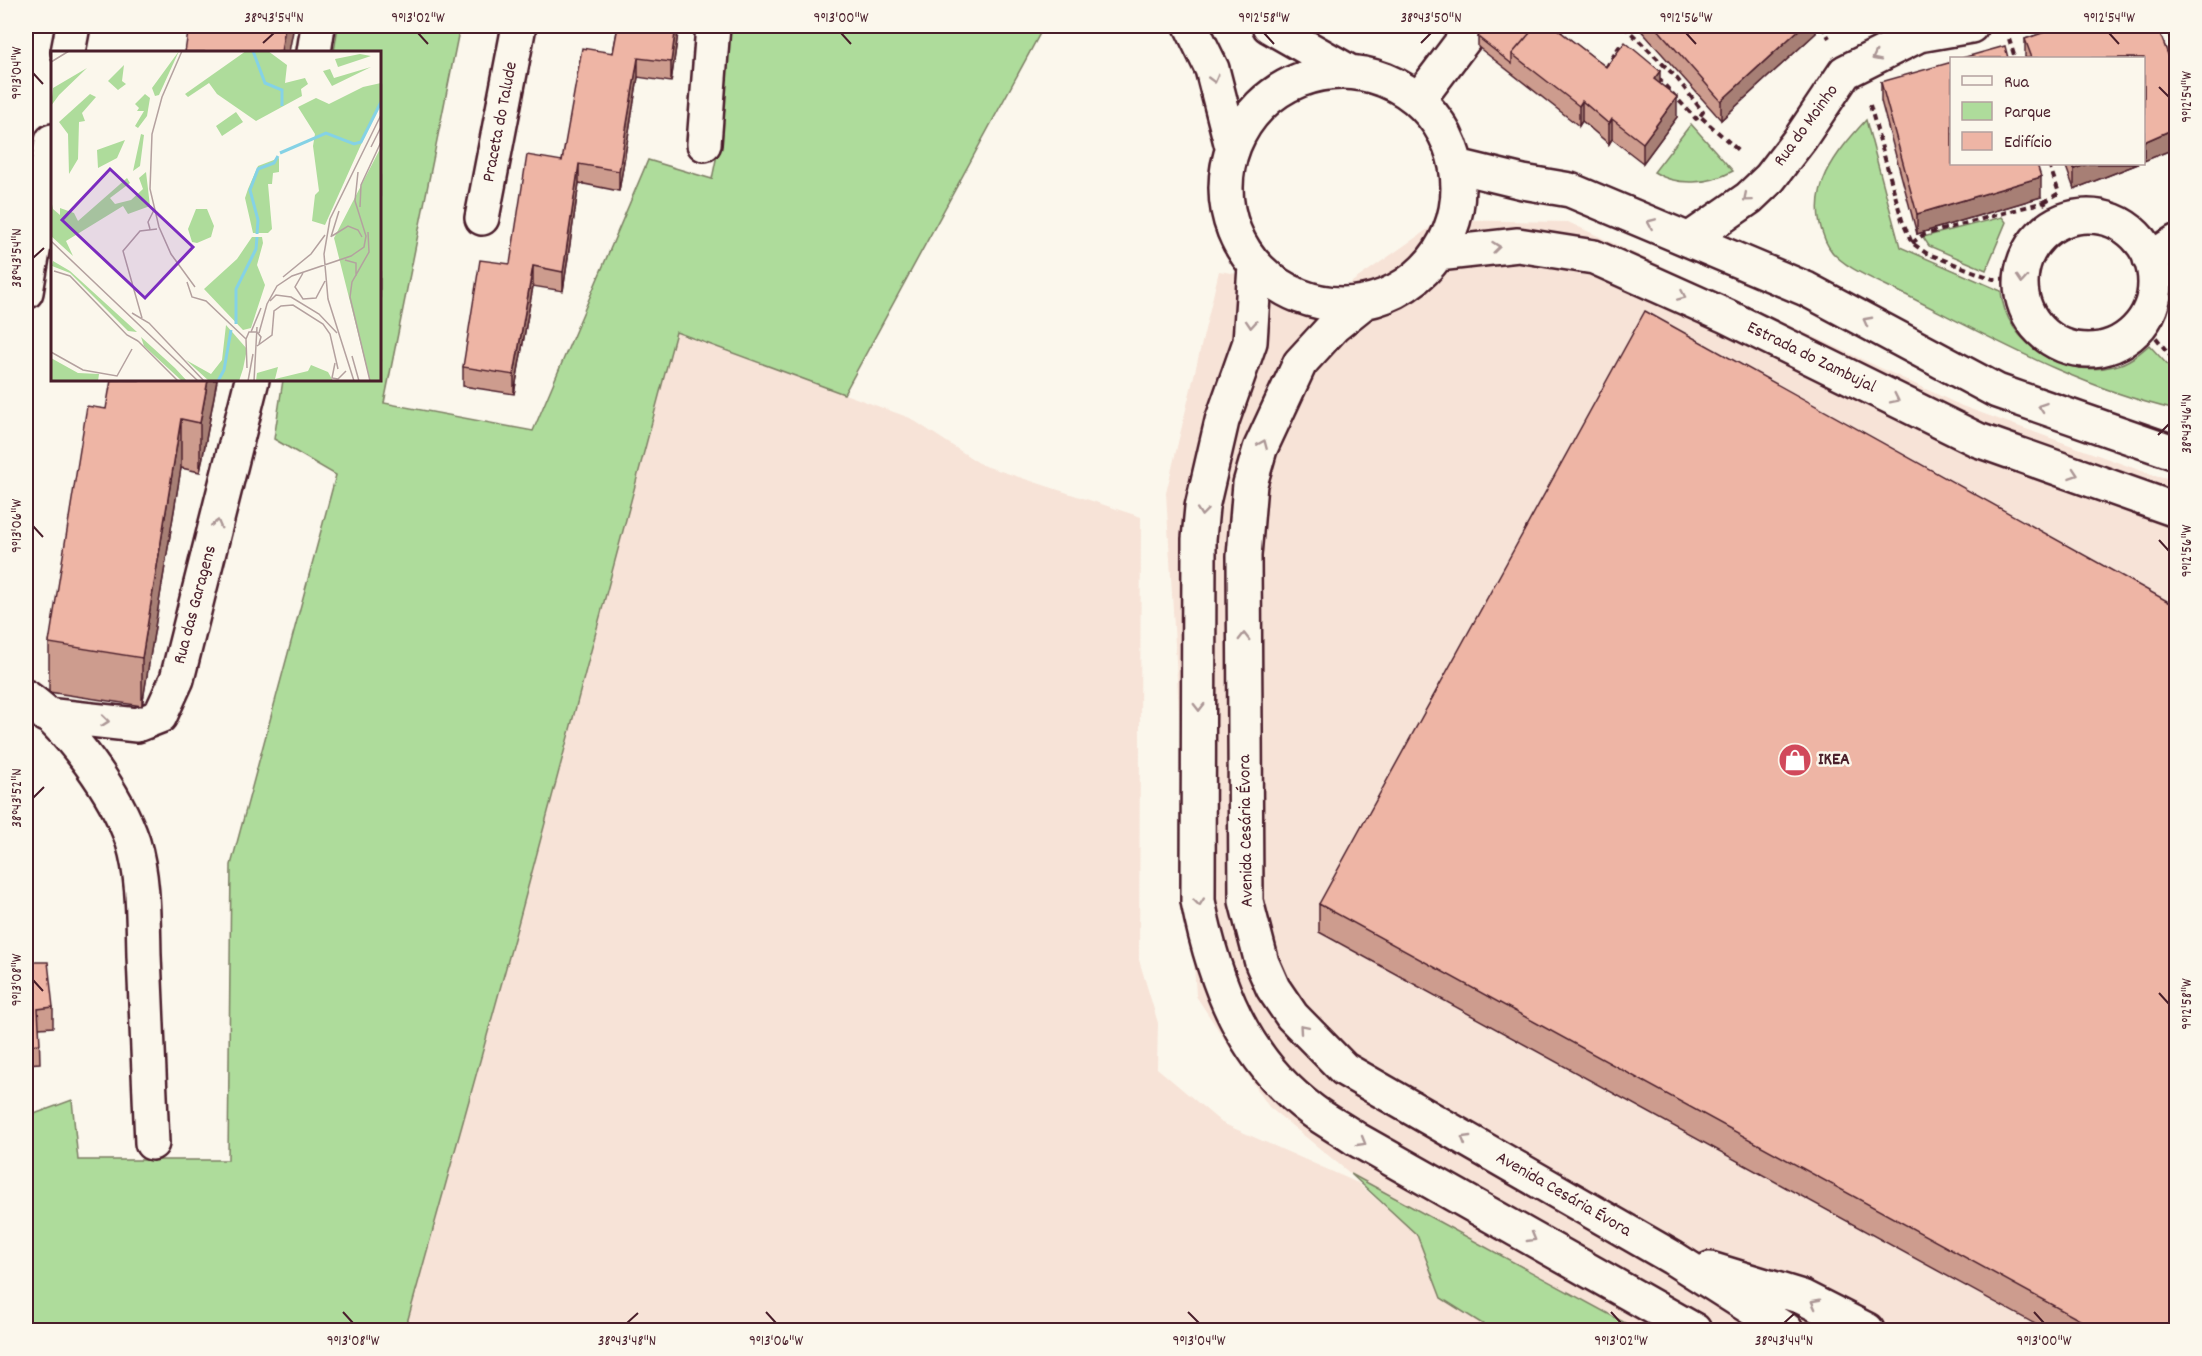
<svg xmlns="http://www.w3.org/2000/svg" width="2202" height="1356" viewBox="0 0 2202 1356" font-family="Dekko,sans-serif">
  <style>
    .built { fill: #f7e3d7 }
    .green { fill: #aedc9b; stroke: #7c7e63; stroke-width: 1.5 }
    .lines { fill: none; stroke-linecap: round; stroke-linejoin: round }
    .minor-casing { stroke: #4a1f2b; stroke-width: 38 }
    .tertiary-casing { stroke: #4a1f2b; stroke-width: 38 }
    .path { stroke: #4a1f2b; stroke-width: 4; stroke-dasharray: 6 4.5; stroke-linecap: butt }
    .minor { stroke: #fbf7ec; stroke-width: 33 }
    .tertiary { stroke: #fbf7ec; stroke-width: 33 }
    .wall { fill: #cd9c8e; stroke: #4a1f2b; stroke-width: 1.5 }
    .shaded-wall { fill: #a77f74; stroke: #4a1f2b; stroke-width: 1.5 }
    .building { fill: #eeb5a5; stroke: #4a1f2b; stroke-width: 1.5 }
    .oneway { stroke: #ab9695 }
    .ticks { fill: none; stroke: #4a1f2b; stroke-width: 2 }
    .labels { text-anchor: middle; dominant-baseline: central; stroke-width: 5; stroke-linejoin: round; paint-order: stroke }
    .street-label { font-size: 18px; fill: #4a1f2b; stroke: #fbf7ec }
    .poi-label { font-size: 18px; font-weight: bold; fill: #4a1f2b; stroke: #fbf7ec; text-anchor: start }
    .inset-river { fill: none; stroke: #85d2e5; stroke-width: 3 }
    .inset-road { fill: none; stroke: #b4a19f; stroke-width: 1.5 }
    .view { fill: #7b2cbf; fill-opacity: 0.15; stroke: #7b2cbf; stroke-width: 3 }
    .inset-edge { fill: none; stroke: #4a1f2b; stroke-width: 3 }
    .neatline { fill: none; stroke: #4a1f2b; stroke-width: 2 }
    .ticks-label { font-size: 15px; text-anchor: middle; fill: #4a1f2b }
  </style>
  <rect width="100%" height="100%" fill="#fbf7ec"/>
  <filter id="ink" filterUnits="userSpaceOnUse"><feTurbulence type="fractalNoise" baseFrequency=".0167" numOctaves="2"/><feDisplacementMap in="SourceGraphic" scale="12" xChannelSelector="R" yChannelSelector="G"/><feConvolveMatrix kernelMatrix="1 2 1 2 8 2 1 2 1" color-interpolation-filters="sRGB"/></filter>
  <g filter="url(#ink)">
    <path class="built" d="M 1441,220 L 1568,222 L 1962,406 L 2150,474 L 2176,480 L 2176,1330 L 1638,1330 L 1351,1174 L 1269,1107 L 1196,996 L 1166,493 L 1219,271 L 1339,291 Z
      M 676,332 L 910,418 L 982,465 L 1141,517 L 1139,960 L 1158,1023 L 1157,1068 L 1222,1123 L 1358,1183 L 1417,1235 L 1441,1298 L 1492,1330 L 404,1330 Z"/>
    <path class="green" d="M 338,26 L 460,26 L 384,403 L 533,431 L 648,160 L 712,179 L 718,150 L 725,26 L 1044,26 L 844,394 L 676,332 L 517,928 L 405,1330 L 26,1330 L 26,1117 L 72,1100 L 78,1160 L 228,1160 L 231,865 L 336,475 L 274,439 L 283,380 L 380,380 L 380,52 L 334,52 Z
      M 1866,120 L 1900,247 L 2001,291 C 2005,344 2065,379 2114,366 C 2128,363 2139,354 2149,345 L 2176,374 L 2176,410 C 2080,388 1991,338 1904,294 C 1884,284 1851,271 1836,256 C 1831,252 1826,243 1824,237 C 1805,189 1836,153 1866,120 Z
      M 1691,124 L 1733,171 C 1710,184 1677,187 1654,172 Z
      M 2002,217 L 2006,222 L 1986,270 L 1929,246 L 1923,237 Z
      M 1351,1174 L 1638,1330 L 1492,1330 L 1441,1298 L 1417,1235 Z"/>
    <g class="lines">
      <g class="minor-casing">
        <path id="minor" d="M 68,52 L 73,26
          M 314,52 L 318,26
          M 1419,99 L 1474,26
          M 704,144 L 713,26
          M2021 283a67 67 0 1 1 134 0a67 67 0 1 1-134 0Z
          M 482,218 L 519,26
          M 1690,239 L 1749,198 L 1770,178 L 1800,139 L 1845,72 L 1919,35 L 1971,26
          M 2150,259 L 2176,242
          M 26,292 L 52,141
          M 26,697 C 69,727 116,792 133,842 C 144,878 143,919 144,956 C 147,1018 149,1081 152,1143
          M 46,715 L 137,725 L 160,716 L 177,679 L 252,380"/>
      </g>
      <g class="tertiary-casing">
        <path id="tertiary" d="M 1191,26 L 1212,69 L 1232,147
          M 1269,26 L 1348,71
          M1226 188a116 116 0 1 1 232 0a116 116 0 1 1-232 0Z
          M 1457,166 L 1523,182 L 1570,190 L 1806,289 L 1997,391 L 2176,453
          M 1438,254 L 1518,245 L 1594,257 L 1726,316 L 1978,440 L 2176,510
          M 1255,266 L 1250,342 L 1222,421 L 1202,507 L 1199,539 L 1198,901 C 1214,982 1243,1060 1313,1111 C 1326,1121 1342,1129 1356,1139 L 1694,1330
          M 1364,302 L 1334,326 L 1300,363 L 1260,449 L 1250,484 L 1244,556 L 1246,901 L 1262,963 L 1273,988 L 1292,1016 L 1344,1069 L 1673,1258 L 1786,1330
          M 1710,1269 L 1802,1297 L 1867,1330"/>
      </g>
      <path class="path" d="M 1624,26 L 1675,76 L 1703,112 L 1700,116
        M 1822,26 L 1829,38
        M 2165,26 L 2176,47
        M 1558,34 L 1565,26
        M 2009,39 L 2015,58
        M 1606,68 L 1619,47 L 1624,51
        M 1658,78 L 1696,119 L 1700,116 L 1740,152
        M 1870,105 L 1902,220 L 1912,243 L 1926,253 L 1993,279 L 2021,278
        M 2044,202 L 2059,193 L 2049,164
        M 1912,243 L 1923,235 L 2044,202 L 2057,224
        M 2143,321 L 2176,363"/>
      <use href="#minor" class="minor"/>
      <use href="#tertiary" class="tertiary"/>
    </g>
    <path class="wall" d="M 618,26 L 679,26 L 671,82 L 638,77 L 619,191 L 579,183 L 563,291 L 533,286 L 514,394 L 463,386 L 463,367 L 510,264 L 562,161 L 613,53 Z
      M 1486,26 L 1553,26 L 1606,67 L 1660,84 L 1677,117 L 1643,163 L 1612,139 L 1609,144 L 1582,121 L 1579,126 L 1478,47 L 1478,37 Z
      M 1637,26 L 1816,26 L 1816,33 L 1721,120 Z
      M 2062,26 L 2157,26 L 2176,75 L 2176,148 L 2144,161 L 2144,58 L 2025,58 L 2025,39 Z
      M 1881,82 L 2041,197 L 1917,234 L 1881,101 Z
      M 2065,164 L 2138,164 L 2074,189 Z
      M 217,380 L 200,472 L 181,468 L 142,706 L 49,692 L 49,643 L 106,409 Z
      M 1319,904 L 2176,1330 L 2046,1330 L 1319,932 Z
      M 26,962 L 53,1007 L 53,1027 L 39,1028 L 40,1063 L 26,1064 Z"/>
    <path class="shaded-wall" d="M 285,26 L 294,26 L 289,52 L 281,52 Z
      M 676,26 L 679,26 L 671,82 L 671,62 Z
      M 1803,26 L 1816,26 L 1816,33 L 1721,120 L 1721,101 Z
      M 638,58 L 638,77 L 619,191 L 619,171 Z
      M 1660,71 L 1660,90 L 1654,79 Z
      M 1677,97 L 1677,117 L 1643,163 L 1643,143 Z
      M 1582,101 L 1582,121 L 1579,126 L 1579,106 Z
      M 1612,119 L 1612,139 L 1609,144 L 1609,124 Z
      M 2176,128 L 2176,148 L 2144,161 L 2144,142 Z
      M 579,164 L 579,183 L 563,291 L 563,272 Z
      M 2088,164 L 2138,164 L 2074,189 L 2074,169 Z
      M 2041,177 L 2041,197 L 1917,234 L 1917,214 Z
      M 533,266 L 533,286 L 514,394 L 514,375 Z
      M 208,380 L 217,380 L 200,472 L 200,423 Z
      M 181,419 L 181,468 L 142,706 L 142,658 Z"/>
    <path class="building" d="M 189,26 L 285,26 L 281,52 L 185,52 Z
      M 618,26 L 676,26 L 671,62 L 638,58 L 619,171 L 579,164 L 563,272 L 533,266 L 514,375 L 463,367 L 480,260 L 510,264 L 527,155 L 562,161 L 582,48 L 613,53 Z
      M 1486,26 L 1534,26 L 1535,27 L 1512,54 L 1512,64 L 1478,37 Z
      M 1536,26 L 1553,26 L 1606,67 L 1625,42 L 1660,71 L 1654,79 L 1677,97 L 1643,143 L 1612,119 L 1609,124 L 1582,101 L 1579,106 L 1512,54 Z
      M 1655,26 L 1803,26 L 1721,101 Z
      M 2062,26 L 2157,26 L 2176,75 L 2176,128 L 2144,142 L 2144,58 L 2032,58 L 2025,39 Z
      M 2005,46 L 2008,58 L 1962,58 Z
      M 1952,62 L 1952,164 L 2037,164 L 2041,177 L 1917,214 L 1881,82 Z
      M 2072,164 L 2088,164 L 2074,169 Z
      M 1645,311 L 2176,606 L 2176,1330 L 2098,1330 L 1319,904 Z
      M 111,380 L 208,380 L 200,423 L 181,419 L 142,658 L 49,643 L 87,406 L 106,409 Z
      M 26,962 L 48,962 L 53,1007 L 38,1009 L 40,1044 L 26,1045 Z"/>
    <defs><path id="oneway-chevron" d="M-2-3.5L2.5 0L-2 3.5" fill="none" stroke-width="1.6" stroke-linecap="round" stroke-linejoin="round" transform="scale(1.5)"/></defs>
    <g class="oneway">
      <use href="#oneway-chevron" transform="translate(1876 57) rotate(153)"/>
      <use href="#oneway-chevron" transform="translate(1214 79) rotate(75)"/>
      <use href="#oneway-chevron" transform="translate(1747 198) rotate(140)"/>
      <use href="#oneway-chevron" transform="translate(1651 223) rotate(-157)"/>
      <use href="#oneway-chevron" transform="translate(1496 247) rotate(-6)"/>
      <use href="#oneway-chevron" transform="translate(2022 279) rotate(94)"/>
      <use href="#oneway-chevron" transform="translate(1682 296) rotate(24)"/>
      <use href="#oneway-chevron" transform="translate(1867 321) rotate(-152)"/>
      <use href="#oneway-chevron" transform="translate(1251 324) rotate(94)"/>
      <use href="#oneway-chevron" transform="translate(1895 399) rotate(26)"/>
      <use href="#oneway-chevron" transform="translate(2042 407) rotate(-161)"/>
      <use href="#oneway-chevron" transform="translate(1263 444) rotate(-67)"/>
      <use href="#oneway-chevron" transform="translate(2074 474) rotate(19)"/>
      <use href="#oneway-chevron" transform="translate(1202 512) rotate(96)"/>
      <use href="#oneway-chevron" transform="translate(217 524) rotate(-75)"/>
      <use href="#oneway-chevron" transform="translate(1244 637) rotate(-90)"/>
      <use href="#oneway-chevron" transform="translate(1199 707) rotate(90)"/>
      <use href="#oneway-chevron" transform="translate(105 721) rotate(6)"/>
      <use href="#oneway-chevron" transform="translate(1199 902) rotate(84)"/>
      <use href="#oneway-chevron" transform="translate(1303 1028) rotate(-131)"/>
      <use href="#oneway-chevron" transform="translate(1465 1139) rotate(-150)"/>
      <use href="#oneway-chevron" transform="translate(1362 1142) rotate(30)"/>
      <use href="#oneway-chevron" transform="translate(1532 1238) rotate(30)"/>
      <use href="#oneway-chevron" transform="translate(1815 1303) rotate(-152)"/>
    </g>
  </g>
  <path class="ticks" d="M 418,33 L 428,44M 841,33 L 851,44M 1264,33 L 1274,44M 1686,33 L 1696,44M 2109,33 L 2119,44M 263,43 L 274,33M 1421,43 L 1431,33M 33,73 L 43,84M 2159,87 L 2169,97M 33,258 L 44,248M 2158,435 L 2169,424M 33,526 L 43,537M 2159,540 L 2169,551M 33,798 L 44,787M 33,980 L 43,991M 2159,993 L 2169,1004M 343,1312 L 353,1323M 766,1312 L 776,1323M 1188,1312 L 1199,1323M 1611,1312 L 1621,1323M 2034,1312 L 2044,1323M 627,1323 L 638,1313M 1784,1323 L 1795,1313"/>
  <defs>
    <g id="shop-disc" transform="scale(1.725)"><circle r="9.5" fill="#d1495b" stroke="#fbf7ec"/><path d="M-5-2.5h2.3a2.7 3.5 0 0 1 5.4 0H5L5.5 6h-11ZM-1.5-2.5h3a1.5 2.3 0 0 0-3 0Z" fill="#fff"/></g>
  </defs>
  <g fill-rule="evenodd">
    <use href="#shop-disc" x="1795" y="760"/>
  </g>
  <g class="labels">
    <g class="street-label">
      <text transform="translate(501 122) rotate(-79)">Praceta do Talude</text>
      <text transform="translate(1807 126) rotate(-54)">Rua do Moinho</text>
      <text transform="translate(1811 358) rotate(26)">Estrada do Zambujal</text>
      <text transform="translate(196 605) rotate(-75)">Rua das Garagens</text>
      <text transform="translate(1247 831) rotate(-91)">Avenida Cesária Évora</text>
      <text transform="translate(1563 1195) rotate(30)">Avenida Cesária Évora</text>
    </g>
    <g class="poi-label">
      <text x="1818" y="760">IKEA</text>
    </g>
  </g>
  <g transform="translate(51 51)">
    <rect width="330" height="330" fill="#fbf7ec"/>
    <path d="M 128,0 L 108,44 L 104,45 L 101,37 ZM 195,0 L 217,0 L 236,14 L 234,32 L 254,27 L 257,33 L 250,38 L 251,45 L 205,70 L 166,43 L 158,32 L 137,46 L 134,43 ZM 309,3 L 320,5 L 287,16 L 284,8 ZM 73,14 L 71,30 L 75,33 L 67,39 L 57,30 ZM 320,16 L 281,35 L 272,20 L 279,18 L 283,27 ZM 36,17 L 8,44 L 0,55 L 2,37 ZM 330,32 L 330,49 L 274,174 L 261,170 L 264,144 L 268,140 L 262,95 L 264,83 L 247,56 L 265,47 L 278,53 L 312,36 ZM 39,43 L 45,46 L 31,62 L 34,70 L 28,71 L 27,108 L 18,123 L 17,83 L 8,71 ZM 94,43 L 99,47 L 96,65 L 87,77 L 84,75 L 93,60 L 86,60 L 88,57 L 84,53 ZM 185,61 L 192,71 L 171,85 L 165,75 ZM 90,83 L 93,84 L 89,115 L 82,120 ZM 74,89 L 66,107 L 47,117 L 46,99 ZM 330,96 L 330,330 L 319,330 L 283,187 ZM 228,107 L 228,121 L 222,122 L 221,133 L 217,133 L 221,178 L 217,182 L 202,182 L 194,147 L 197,138 L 207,115 ZM 95,121 L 99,155 L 77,163 L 72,155 L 15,190 L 22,205 L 0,185 L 0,148 L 2,158 L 9,164 L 9,157 L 23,162 L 27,170 L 76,127 L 79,132 L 59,147 L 64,153 L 80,149 L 92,138 L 88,127 ZM 145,158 L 156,158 L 163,175 L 160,186 L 146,192 L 141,191 L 137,178 ZM 201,186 L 211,186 L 212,192 L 206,214 L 214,234 L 200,277 L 192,279 L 153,238 L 186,208 ZM 2,210 L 19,220 L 86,281 L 77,280 L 19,222 L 1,215 ZM 175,274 L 196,298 L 192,318 L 188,330 L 158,330 L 135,309 L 160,323 L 171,309 ZM 90,286 L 124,317 L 136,330 L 131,330 L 93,295 ZM 0,307 L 27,322 L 48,323 L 47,330 L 0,330 ZM 260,314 L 277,321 L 282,330 L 205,330 L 206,322 L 227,316 L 224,328 L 257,320 Z" fill="#aedc9b"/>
    <path class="inset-river" d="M 202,0 L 214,32 L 231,39 L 231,55M 229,102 L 275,82 L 303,93 L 310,91 L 330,51M 206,183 L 207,169 L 199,139 L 207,118 L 223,112 L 227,105M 185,273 L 185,238 L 205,198 L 206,186M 167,330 L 173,319 L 180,279"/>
    <path class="inset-road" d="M 131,0 L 111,46 L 101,83 L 99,138 L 108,176 L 120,203 L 144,236M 0,11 L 18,0M 320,96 L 330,76M 309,156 L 310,134 L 330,91M 99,178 L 97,171 L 103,159M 317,181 L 318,201 L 301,231 L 299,246 L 319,330M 281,185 L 297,175 L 307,179 L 311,186M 280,186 L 288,160M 0,190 L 147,330M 294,209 L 305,212 L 305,225M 3,220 L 19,225 L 76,284 L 87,290M 252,222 L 244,236 L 252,248 L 265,247 L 274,230M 232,226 L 260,203 L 274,184M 136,231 L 141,246 L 155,250 L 195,288 L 196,317M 219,250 L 225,244 L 240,246 L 268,263 L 286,282M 81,262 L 98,272 L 153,330M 91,267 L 72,200 L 89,180 L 106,178M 200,281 L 210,257M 208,282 L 216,253 L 226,235 L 241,225 L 300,205 L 313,196 L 315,185 L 304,150 L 307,121M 195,288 L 198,281 L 206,281 L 210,286 L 208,293M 87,290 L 127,330M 206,295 L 221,284 L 223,260 L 230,255 L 242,254 L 272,273 L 279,283 L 287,318M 0,301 L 32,319 L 66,325 L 81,298M 301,305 L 308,330M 284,312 L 281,327 L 287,328 L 295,320M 197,330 L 202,303M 203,330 L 206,276M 303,330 L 277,248 L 273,203 L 279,168 L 330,64"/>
    <path class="view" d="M 59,118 L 142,196 L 94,247 L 11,169 Z"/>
    <rect width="330" height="330" class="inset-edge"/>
  </g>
  <rect width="2202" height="1356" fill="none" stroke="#fbf7ec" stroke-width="66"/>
  <rect x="1950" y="57" width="195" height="108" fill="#fbf7ec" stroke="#b4a19f" stroke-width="1.5"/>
  <rect x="1962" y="76" width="30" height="9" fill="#fbf7ec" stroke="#b4a19f" stroke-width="1.5"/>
  <text x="2004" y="87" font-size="18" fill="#4a1f2b">Rua</text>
  <rect x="1962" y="102" width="30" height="18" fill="#aedc9b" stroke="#b4a19f" stroke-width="1.5"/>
  <text x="2004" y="117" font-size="18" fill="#4a1f2b">Parque</text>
  <rect x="1962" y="132" width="30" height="18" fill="#eeb5a5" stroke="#b4a19f" stroke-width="1.5"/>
  <text x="2004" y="147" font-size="18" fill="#4a1f2b">Edifício</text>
  <rect x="33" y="33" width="2136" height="1290" class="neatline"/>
  <g class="ticks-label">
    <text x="274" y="22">38°43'54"N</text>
    <text x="418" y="22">9°13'02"W</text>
    <text x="841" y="22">9°13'00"W</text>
    <text x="1264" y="22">9°12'58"W</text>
    <text x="1431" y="22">38°43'50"N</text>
    <text x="1686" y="22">9°12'56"W</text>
    <text x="2109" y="22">9°12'54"W</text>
    <text transform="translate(16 73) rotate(-90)" y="5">9°13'04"W</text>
    <text transform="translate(2186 97) rotate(-90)" y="5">9°12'54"W</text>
    <text transform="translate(16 258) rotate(-90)" y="5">38°43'54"N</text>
    <text transform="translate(2186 424) rotate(-90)" y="5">38°43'46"N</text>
    <text transform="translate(16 526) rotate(-90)" y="5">9°13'06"W</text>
    <text transform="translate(2186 551) rotate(-90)" y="5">9°12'56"W</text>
    <text transform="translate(16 798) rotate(-90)" y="5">38°43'52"N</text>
    <text transform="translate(16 980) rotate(-90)" y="5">9°13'08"W</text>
    <text transform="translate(2186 1004) rotate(-90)" y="5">9°12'58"W</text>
    <text x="353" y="1345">9°13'08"W</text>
    <text x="627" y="1345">38°43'48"N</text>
    <text x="776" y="1345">9°13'06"W</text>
    <text x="1199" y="1345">9°13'04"W</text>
    <text x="1621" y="1345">9°13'02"W</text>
    <text x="1784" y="1345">38°43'44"N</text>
    <text x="2044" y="1345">9°13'00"W</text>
  </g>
</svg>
